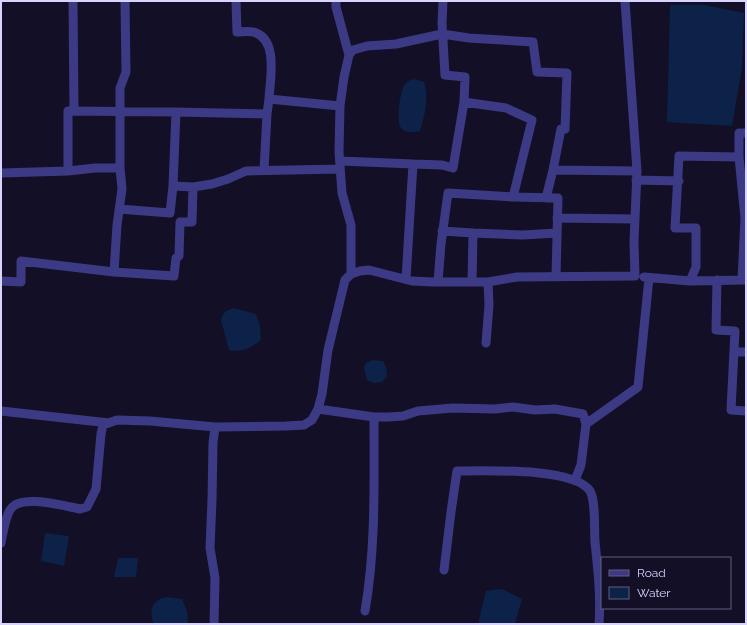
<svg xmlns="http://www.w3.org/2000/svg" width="747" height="625" viewBox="0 0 747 625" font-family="Raleway,sans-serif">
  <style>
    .water { fill: #0c2248 }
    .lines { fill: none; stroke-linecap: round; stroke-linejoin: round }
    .street { stroke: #3d3a85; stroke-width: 9 }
  </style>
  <rect width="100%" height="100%" fill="#130f26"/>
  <path class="water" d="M 670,5 L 705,5 L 744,13 L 742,68 L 732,126 L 667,122 Z
    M 414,79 L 424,82 C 429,97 425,115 420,131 C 413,132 407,134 402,129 C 395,123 400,93 404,86 C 406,82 409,80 414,79 Z
    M 234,308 L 256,314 L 260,326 L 261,340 C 251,348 242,353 229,350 L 221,320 C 223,312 227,310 234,308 Z
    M 373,360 L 383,361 L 386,367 L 387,376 L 382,382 L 374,383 L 367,380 L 364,368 L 366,363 Z
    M 45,533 L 69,536 L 64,566 L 41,561 Z
    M 118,558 L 138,558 L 136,577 L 114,577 Z
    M 502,589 L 522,599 L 515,624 L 478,624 L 481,611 L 486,591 Z
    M 166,597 L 182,599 L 187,611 L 188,624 L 154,624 C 148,611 152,600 166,597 Z"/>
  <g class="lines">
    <path class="street" d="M 73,1 L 74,111
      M 236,1 L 237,32 C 242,32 248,31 253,32 C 279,38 270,80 269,99
      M 336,1 L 336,7 L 349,55
      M 443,1 L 442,23 L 445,75 L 465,77 L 464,102 L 506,108 L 532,120 L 513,197
      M 340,106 L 269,99 L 267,114 L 176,112 L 173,186 L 193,187 L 212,184 L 228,179 L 246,171 L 340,169
      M 739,157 L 745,218
      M 340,161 L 413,164 L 406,279
      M 413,164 L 442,165 L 453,168 L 464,102
      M 120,168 L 120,88 L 126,72 L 125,1
      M 264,170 L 267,114
      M 68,171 L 68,111 L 176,112
      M 1,173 L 68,171 L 95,168 L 120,168 L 122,189 L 117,225 L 114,272 L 21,261 L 21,282 L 1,281
      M 636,180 L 679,181
      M 546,198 L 553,170
      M 119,209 L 170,213 L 173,186
      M 557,218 L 635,219
      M 442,231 L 473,233 L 472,282
      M 473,233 L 523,235 L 557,233
      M 114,272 L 174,276 L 176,258 L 179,256 L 180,222 L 192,222 L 193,187
      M 351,274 L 360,271 L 369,270 L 412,281 L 433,282 L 488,282 L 517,277 L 635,276 L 634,242 L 637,171 L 625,1
      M 644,277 L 690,281 L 746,280
      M 717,280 L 716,330 L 735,331 L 731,410 L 746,411
      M 742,280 L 745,218 L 746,217
      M 690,281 L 696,267 L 696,228 L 675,228 L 679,156 L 739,157 L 739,133 L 746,133
      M 438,282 L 441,244 L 448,193 L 513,197 L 558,198 L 556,276
      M 486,343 L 489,305 L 488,282
      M 734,352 L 746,352
      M 318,409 L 374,417 L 388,417 L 403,416 L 418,411 L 453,408 L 495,409 L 513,407 L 535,410 L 555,409 L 583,414 L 586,424 L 581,465 L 575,480
      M 1,411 L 109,423
      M 586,424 L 638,387 L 649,278
      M 1,543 C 3,533 5,518 10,510 C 19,493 64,506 80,509 L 87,507 L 96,489 L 101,434 L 103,425 L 117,420 L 150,421 L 215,427 L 286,426 L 304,425 L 312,420 L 318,409 L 322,394 L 328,350 L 345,280 L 351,274 L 351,225 L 342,193 L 339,152 L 340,106 L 344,77 L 349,55 L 353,50 L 367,46 L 396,44 L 442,34 L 469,38 L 533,42 L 537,72 L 567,73 L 565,129 L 561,129 L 553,170 L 637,171
      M 444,570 L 451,512 L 457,471 C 485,471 574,467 590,491 C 596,501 594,530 595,542 C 598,570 601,597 599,624
      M 365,611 C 376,547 374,482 374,417
      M 214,624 L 215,578 L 210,548 L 212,500 L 213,443 L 215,427"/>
  </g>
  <rect width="747" height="625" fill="none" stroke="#d9d4ff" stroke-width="4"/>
  <rect x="601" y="557" width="130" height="52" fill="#130f26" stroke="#625e7d"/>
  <rect x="609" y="570" width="20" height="6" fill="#3d3a85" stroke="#625e7d"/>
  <text x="637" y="577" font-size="12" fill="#d9d4ff">Road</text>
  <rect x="609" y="587" width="20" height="12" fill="#0c2248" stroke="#625e7d"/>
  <text x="637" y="597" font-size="12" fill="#d9d4ff">Water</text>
</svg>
